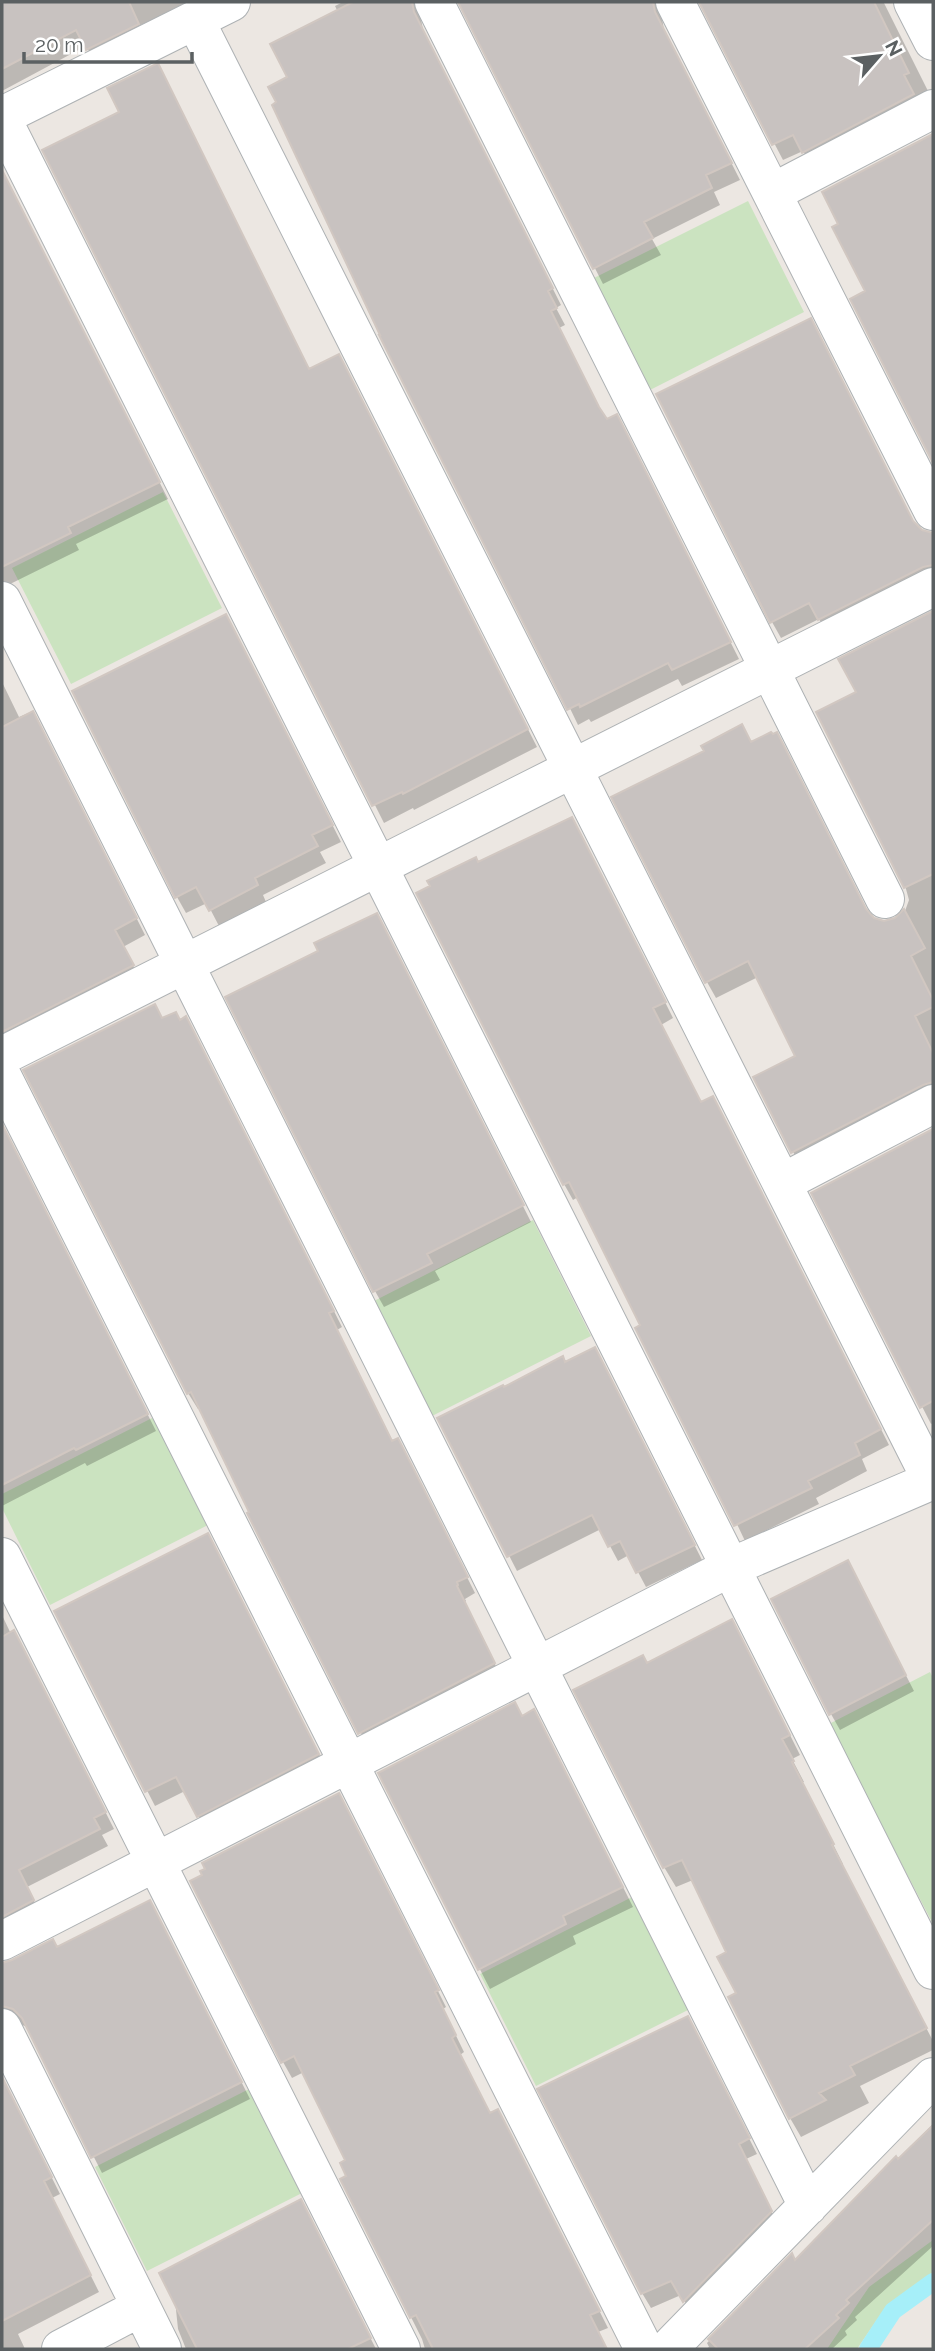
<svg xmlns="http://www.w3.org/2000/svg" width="935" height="2351" viewBox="0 0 935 2351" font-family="Raleway,sans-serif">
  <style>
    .green { fill: #cbe3c0 }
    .shadow { fill: #0003 }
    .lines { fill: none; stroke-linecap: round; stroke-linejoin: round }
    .stream { stroke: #a6eff9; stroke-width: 18 }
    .building { fill: #c8c2c0; stroke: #d1c7c1; stroke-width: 2 }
    .minor-casing { stroke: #aeb2b4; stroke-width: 40 }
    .minor { stroke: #fff; stroke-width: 38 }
  </style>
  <rect width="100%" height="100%" fill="#ece7e2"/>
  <path class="green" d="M 748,201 L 804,312 L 650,390 L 594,278 Z
    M 163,492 L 222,608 L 71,684 L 12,568 Z
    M 533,1220 L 591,1336 L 432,1416 L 374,1301 Z
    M 154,1417 L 208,1525 L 50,1605 L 2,1508 L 2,1494 Z
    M 930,1672 L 933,1678 L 933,1924 L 829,1724 Z
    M 634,1896 L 690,2009 L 536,2086 L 480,1974 Z
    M 251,2088 L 304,2192 L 147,2271 L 95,2167 Z
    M 933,2240 L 933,2272 L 887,2305 L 857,2349 L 827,2349 L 869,2287 Z"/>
  <path class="shadow" d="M 2,2 L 190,2 L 139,26 L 146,41 L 97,65 L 86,46 L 2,91 Z
    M 343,2 L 430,2 L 424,7 L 421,19 L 423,30 L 561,305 L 556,308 L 565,325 L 559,328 L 603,416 L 607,421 L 625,433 L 739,659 L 682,686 L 678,679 L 591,722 L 589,719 L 578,725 L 279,103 L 289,78 L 338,12 L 335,6 Z
    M 459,2 L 671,2 L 662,18 L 664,30 L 740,180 L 714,192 L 720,205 L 652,239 L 661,255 L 603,284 Z
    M 700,2 L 886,2 L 884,3 L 933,101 L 813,168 L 803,151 L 783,160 Z
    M 933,136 L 933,234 L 924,233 L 933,251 L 933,459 L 852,300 L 867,292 L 840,224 L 824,192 Z
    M 45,151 L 310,371 L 348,374 L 537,747 L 414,810 L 413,808 L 384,823 Z
    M 2,172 L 168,499 L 76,544 L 79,550 L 2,588 Z
    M 915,525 L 920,530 L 933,534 L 933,584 L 829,636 L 819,619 L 781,638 L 772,622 Z
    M 933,613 L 933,1101 L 802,1169 L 755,1078 L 798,1057 L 758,977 L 716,998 L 707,982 L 751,743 L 867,913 L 873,919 L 884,923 L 896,920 L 905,911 L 909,900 L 906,889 L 818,713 L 858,693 L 841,660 Z
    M 235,632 L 341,842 L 320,852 L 326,863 L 263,895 L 266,902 L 219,926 L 207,903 L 186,913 L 177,897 Z
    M 2,682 L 19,717 L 31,712 L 42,730 L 145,935 L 123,947 L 142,982 L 2,1053 Z
    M 581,834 L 673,1018 L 661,1025 L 702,1104 L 722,1114 L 889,1445 L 862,1459 L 867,1471 L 816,1498 L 819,1504 L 745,1541 L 643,1326 L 578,1197 L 573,1200 L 564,1184 L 478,864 Z
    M 385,931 L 531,1222 L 435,1271 L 440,1280 L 384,1307 L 375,1291 Z
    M 162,1020 L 180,1022 L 195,1035 L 342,1327 L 337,1330 L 392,1443 L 406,1456 L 475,1593 L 465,1599 L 466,1601 L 464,1603 L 503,1680 L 369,1749 L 200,1408 L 198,1409 L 188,1393 Z
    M 2,1125 L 156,1431 L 87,1466 L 85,1463 L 2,1506 Z
    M 933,1130 L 933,1423 L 931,1424 L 813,1193 Z
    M 565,1364 L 603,1364 L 702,1560 L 646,1587 L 629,1555 L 618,1561 L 601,1529 L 517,1571 L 439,1419 Z
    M 215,1549 L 326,1768 L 206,1830 L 185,1791 L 155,1806 L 56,1612 Z
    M 856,1578 L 914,1691 L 840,1730 L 831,1714 Z
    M 2,1615 L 11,1634 L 23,1649 L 114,1829 L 102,1835 L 108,1846 L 27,1887 L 42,1917 L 2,1938 Z
    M 743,1641 L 800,1755 L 792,1759 L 804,1782 L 802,1782 L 843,1864 L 842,1865 L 933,2041 L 933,2050 L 860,2086 L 869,2103 L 801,2137 L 790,2118 L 738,1994 L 729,1953 L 693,1880 L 676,1887 L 664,1867 L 646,1665 Z
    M 522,1718 L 545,1731 L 633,1907 L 573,1936 L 576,1944 L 490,1989 L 380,1774 Z
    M 348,1811 L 446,2007 L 443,2009 L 464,2052 L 460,2055 L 490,2114 L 507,2127 L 608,2328 L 598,2332 L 607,2349 L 425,2349 L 422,2339 L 342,2180 L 348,2177 L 348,2160 L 304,2072 L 292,2078 L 283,2062 Z
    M 159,1919 L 250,2099 L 102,2173 L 30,2031 L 25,2026 L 13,2022 L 2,2025 L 2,1965 Z
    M 696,2034 L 757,2154 L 746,2159 L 779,2227 L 693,2316 L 681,2295 L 651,2308 L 642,2293 Z
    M 2,2078 L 60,2194 L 52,2198 L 99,2292 L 18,2334 L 25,2349 L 2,2349 Z
    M 933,2124 L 933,2246 L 855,2317 L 857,2320 L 845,2331 L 847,2335 L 832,2349 L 706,2349 L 709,2347 L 707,2343 L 792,2256 L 796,2262 Z
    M 310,2218 L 376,2349 L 186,2349 L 178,2329 L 175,2300 Z"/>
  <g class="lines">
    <path class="stream" d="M 868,2349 L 893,2311 L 933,2282"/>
  </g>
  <path class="building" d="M 2,2 L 129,2 L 139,24 L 86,50 L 76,30 L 2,69 Z
    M 353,2 L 412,2 L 414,12 L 553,288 L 548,291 L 557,308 L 551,311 L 599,407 L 607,419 L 617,414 L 731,642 L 672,670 L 668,663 L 580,707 L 579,704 L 567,710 L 379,335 L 380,335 L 272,105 L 276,102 L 268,87 L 287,77 L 270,44 Z
    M 458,2 L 653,2 L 655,12 L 732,163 L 706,175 L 712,188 L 644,222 L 653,238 L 593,269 Z
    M 699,2 L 874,2 L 909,73 L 904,75 L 914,94 L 802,153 L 793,135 L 772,145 Z
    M 158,63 L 309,369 L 339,354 L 528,729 L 403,794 L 402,792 L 372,806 L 42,150 L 119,112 L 107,88 Z
    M 933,134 L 933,463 L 850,299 L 865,291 L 832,227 L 838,224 L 822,192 Z
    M 2,170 L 160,482 L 68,527 L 71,533 L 2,567 Z
    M 811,318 L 913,521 L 922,530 L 933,533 L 933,565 L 923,567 L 818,620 L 809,603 L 770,623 L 656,394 Z
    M 933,611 L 933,874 L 904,888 L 816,712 L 856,692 L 838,659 Z
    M 226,614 L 333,825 L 312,835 L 318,846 L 255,878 L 258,885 L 209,911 L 196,887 L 175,898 L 72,691 Z
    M 33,711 L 137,918 L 115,930 L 134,965 L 2,1032 L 2,727 Z
    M 742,724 L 751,742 L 771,732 L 773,734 L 777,732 L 866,909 L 874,918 L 884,921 L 895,918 L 904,909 L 925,948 L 911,956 L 933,1000 L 933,1007 L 915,1016 L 933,1053 L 933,1082 L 923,1085 L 791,1153 L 753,1077 L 795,1056 L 748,961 L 705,983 L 611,797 L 704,751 L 701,746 Z
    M 572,817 L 666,1002 L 653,1008 L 701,1102 L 713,1096 L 881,1429 L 855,1443 L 860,1455 L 808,1481 L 812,1488 L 734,1526 L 635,1328 L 640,1325 L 569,1182 L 563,1185 L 416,893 L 430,886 L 427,881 L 476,857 L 478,862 Z
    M 377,913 L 524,1205 L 427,1254 L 432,1263 L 373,1292 L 225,997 L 318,951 L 314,943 Z
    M 155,1004 L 162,1018 L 176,1012 L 180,1020 L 186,1016 L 334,1311 L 329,1313 L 392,1441 L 398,1438 L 468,1577 L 457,1582 L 458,1585 L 457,1586 L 495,1663 L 358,1734 L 247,1513 L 249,1512 L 191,1392 L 187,1394 L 23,1070 Z
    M 2,1124 L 148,1414 L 76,1450 L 74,1448 L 2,1485 Z
    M 933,1129 L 933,1401 L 920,1408 L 811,1193 Z
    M 595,1347 L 695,1545 L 636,1573 L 620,1541 L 608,1547 L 592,1515 L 507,1557 L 437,1418 L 503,1385 L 504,1387 L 563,1356 L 565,1362 Z
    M 208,1533 L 319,1754 L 197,1817 L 176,1777 L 145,1792 L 54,1611 Z
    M 848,1560 L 906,1675 L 829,1715 L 771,1599 Z
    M 732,1619 L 790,1735 L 782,1739 L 794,1761 L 792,1762 L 834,1844 L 832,1845 L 927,2028 L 850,2066 L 855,2075 L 819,2093 L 826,2100 L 789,2119 L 728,1997 L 736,1993 L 717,1957 L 726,1952 L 682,1860 L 663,1868 L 573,1690 L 643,1655 L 647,1663 Z
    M 14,1630 L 106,1812 L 94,1818 L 100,1829 L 19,1870 L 34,1900 L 2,1917 L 2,1637 Z
    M 515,1702 L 522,1716 L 534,1709 L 623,1887 L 563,1916 L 566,1924 L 478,1970 L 378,1773 Z
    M 339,1793 L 439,1990 L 435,1992 L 456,2035 L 452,2038 L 490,2113 L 498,2109 L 600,2311 L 590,2315 L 607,2349 L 433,2349 L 416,2315 L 410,2318 L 340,2179 L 346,2176 L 340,2163 L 345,2160 L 294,2056 L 281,2063 L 190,1881 L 202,1875 L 200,1871 L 205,1869 L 202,1863 Z
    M 150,1900 L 242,2082 L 91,2158 L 22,2018 L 13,2009 L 2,2006 L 2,1963 L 12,1960 L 53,1939 L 57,1947 Z
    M 688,2016 L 750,2138 L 739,2144 L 772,2211 L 683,2302 L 671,2281 L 641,2294 L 537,2089 Z
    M 2,2077 L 52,2177 L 44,2181 L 91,2275 L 2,2321 Z
    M 933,2125 L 933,2220 L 846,2300 L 849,2303 L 836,2315 L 839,2318 L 805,2349 L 718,2349 L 708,2339 L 792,2253 L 795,2260 L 896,2156 L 898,2159 Z
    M 301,2199 L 371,2338 L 348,2349 L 197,2349 L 159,2273 Z"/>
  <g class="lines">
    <g class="minor-casing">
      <path id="minor" d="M 434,2 L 885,899
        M 675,2 L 933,511
        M 913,2 L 933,41
        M 195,20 L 932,1481
        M 2,116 L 231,2
        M 2,119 L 933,1970
        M 772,193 L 933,109
        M 2,601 L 808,2206
        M 2,1056 L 933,587
        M 2,1076 L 644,2349
        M 782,1183 L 933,1104
        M 2,1557 L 401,2349
        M 2,1941 L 731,1567 L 933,1480
        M 2,2028 L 162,2349
        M 61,2349 L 141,2307
        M 668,2349 L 933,2077"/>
    </g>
    <use href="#minor" class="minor"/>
  </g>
  <rect width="935" height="2351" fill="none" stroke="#5b6062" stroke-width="7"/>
  <g transform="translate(879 56) rotate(62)" stroke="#ffffff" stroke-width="5" paint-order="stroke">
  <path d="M0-5L12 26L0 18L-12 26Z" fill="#5b6062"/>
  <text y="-10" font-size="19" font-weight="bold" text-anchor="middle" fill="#5b6062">N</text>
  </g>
  <path d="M24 52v10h168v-10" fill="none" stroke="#5b6062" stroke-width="3.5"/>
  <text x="35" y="52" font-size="21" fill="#5b6062" stroke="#ffffff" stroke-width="5" paint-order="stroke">20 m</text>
</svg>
